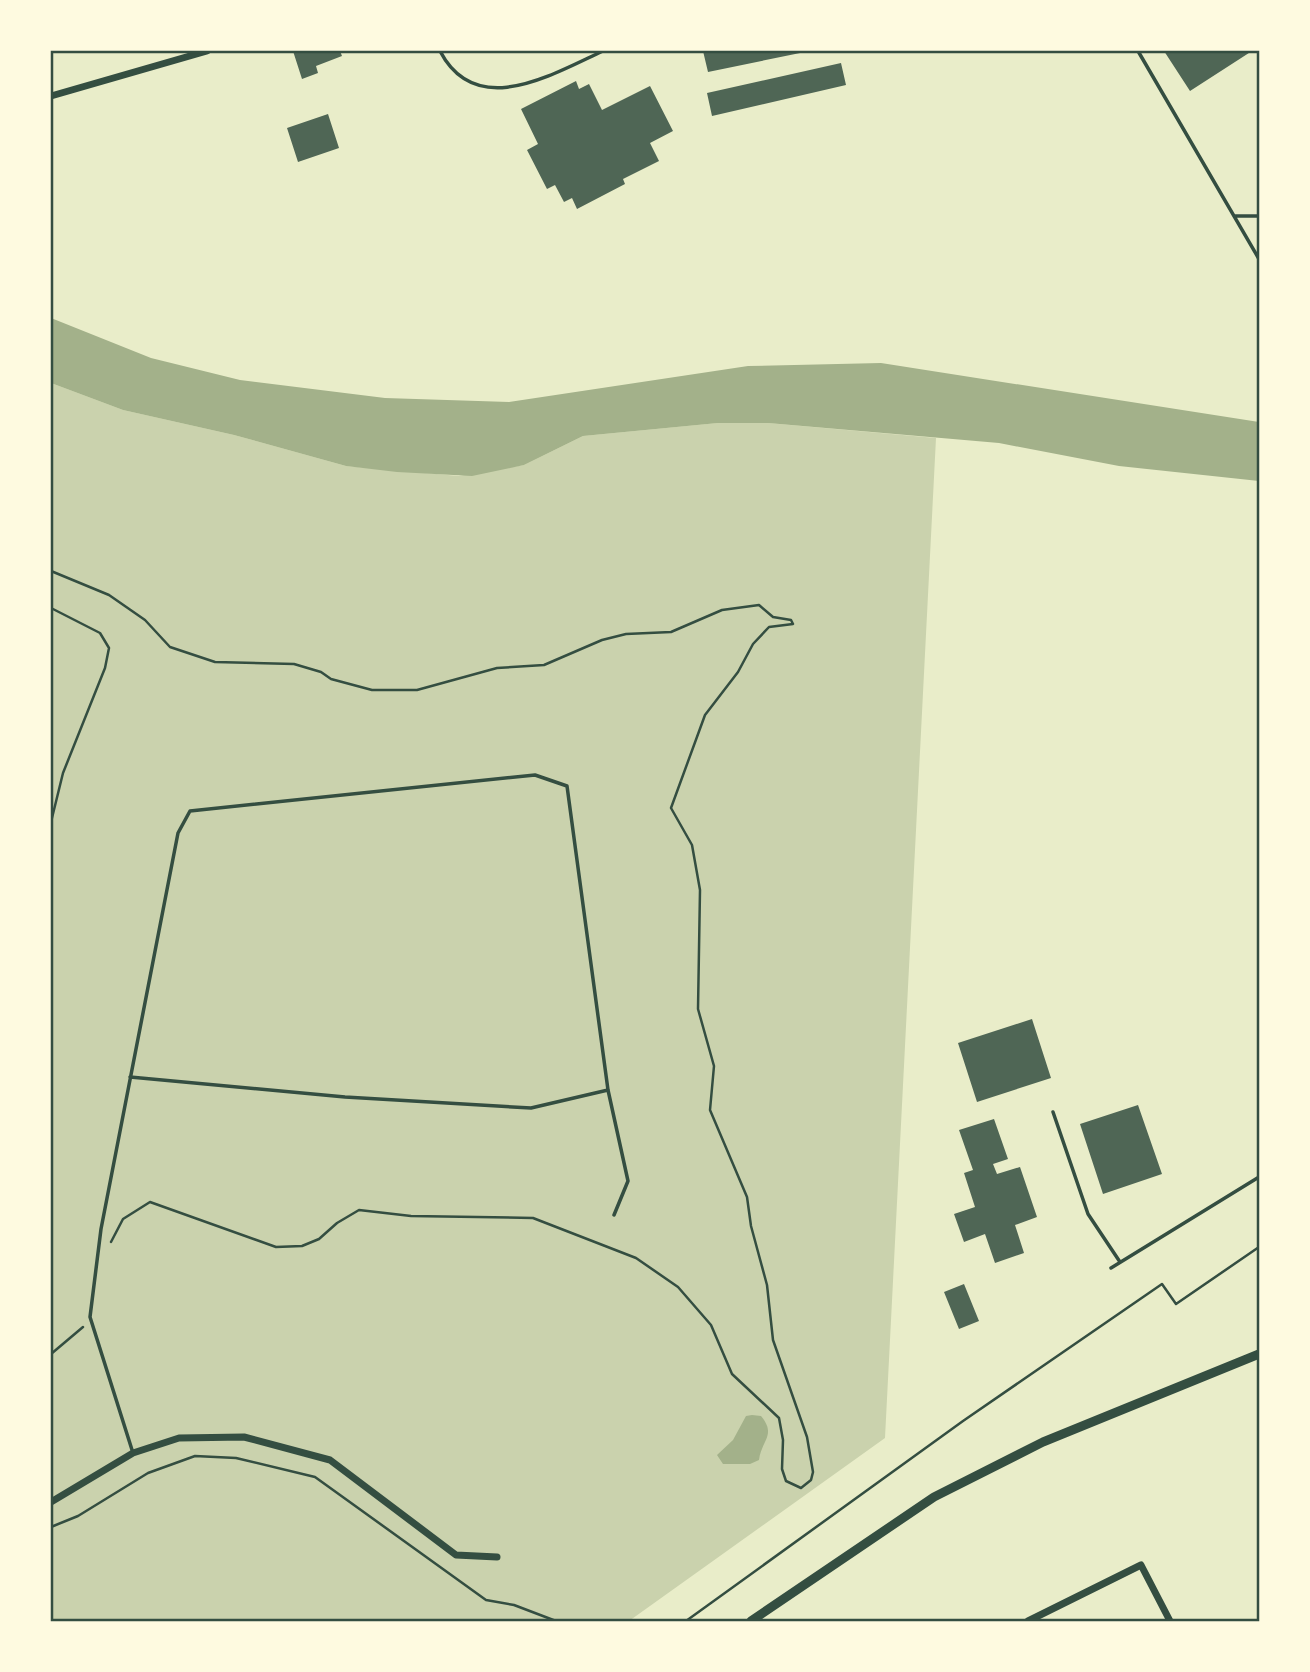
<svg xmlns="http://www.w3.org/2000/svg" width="1310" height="1672" viewBox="0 0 1310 1672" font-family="Manrope,sans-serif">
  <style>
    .green { fill: #cad2ad }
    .water { fill: #a3b18a }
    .building { fill: #4f6655 }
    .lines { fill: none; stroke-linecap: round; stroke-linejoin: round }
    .path { stroke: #344e41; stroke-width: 2.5 }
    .service { stroke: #344e41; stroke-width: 3.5 }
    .minor { stroke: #344e41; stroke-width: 7 }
    .tertiary { stroke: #344e41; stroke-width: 9 }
    .neatline { fill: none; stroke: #344e41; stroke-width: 2.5 }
  </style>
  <rect width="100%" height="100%" fill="#e9edc9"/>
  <path class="green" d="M 51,383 L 123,410 L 234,435 L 346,466 L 459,476 L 524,465 L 583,436 L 718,423 L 768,423 L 936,438 L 885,1438 L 629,1621 L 51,1621 Z"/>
  <path class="water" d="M 51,318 L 151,358 L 240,380 L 385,398 L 509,402 L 748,366 L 881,363 L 1259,422 L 1259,481 L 1119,466 L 999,443 L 768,423 L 718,423 L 583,436 L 524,465 L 472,476 L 397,472 L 346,466 L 234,435 L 123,410 L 51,383 Z
    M 752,1415 L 761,1416 C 777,1435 761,1441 759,1460 L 750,1464 L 723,1464 L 717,1455 L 733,1440 L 746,1416 Z"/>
  <path class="building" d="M 293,51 L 340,51 L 342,56 L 316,66 L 318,73 L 302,79 Z
    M 703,51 L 805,51 L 805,52 L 708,72 Z
    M 1164,51 L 1252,51 L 1190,91 Z
    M 841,63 L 846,85 L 712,116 L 707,93 Z
    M 576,81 L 579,89 L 589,84 L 602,110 L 650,86 L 673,131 L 650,143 L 659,161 L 623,179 L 625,184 L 577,209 L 572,198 L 564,202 L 555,185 L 547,189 L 527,150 L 538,144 L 521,109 Z
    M 328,114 L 339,148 L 298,162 L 287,128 Z
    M 1032,1019 L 1051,1078 L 977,1102 L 958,1043 Z
    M 1138,1105 L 1162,1174 L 1103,1194 L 1080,1124 Z
    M 994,1119 L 1008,1159 L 993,1164 L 997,1174 L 1020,1167 L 1037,1217 L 1015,1225 L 1024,1253 L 995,1263 L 985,1234 L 964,1242 L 954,1214 L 975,1207 L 964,1173 L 973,1170 L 959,1130 Z
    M 964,1284 L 979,1321 L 959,1329 L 944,1292 Z"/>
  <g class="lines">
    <path class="path" d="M 51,571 L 109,595 L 145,620 L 170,647 L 215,662 L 294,664 L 321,672 L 331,679 L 372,690 L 417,690 L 497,668 L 544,665 L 602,640 L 626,634 L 671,632 L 722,610 L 759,605 L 773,617 L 791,620 L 793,624 L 769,627 L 753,644 L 738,672 L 705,715 L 671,808 L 692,845 L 700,890 L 698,1009 L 714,1066 L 710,1110 L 747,1197 L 751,1226 L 767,1285 L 773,1340 L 807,1437 L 813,1472 L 811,1480 L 801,1488 L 786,1481 L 782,1469 L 783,1440 L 779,1418 L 732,1374 L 711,1325 L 678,1287 L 636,1258 L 533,1218 L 411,1216 L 359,1210 L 337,1223 L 319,1239 L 302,1246 L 276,1247 L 150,1202 L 123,1219 L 111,1242
      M 51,608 L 100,633 L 109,648 L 105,668 L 63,773 L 51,822 L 51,892
      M 51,1354 L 83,1327
      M 51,1527 L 78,1516 L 148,1473 L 195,1456 L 236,1458 L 315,1477 L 486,1600 L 514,1605 L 556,1621
      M 686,1621 L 963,1421 L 1162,1284 L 1176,1304 L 1259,1247"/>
    <path class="service" d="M 440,51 C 476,120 551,75 603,51
      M 1138,51 L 1259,259
      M 1234,216 L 1259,216
      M 130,1077 L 345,1097 L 531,1108 L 608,1090
      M 1053,1112 L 1088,1214 L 1120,1262
      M 1111,1268 L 1259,1177
      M 133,1453 L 90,1317 L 101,1229 L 178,833 L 190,811 L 535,775 L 567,786 L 608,1090 L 628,1181 L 614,1215"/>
    <path class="minor" d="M 51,96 L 207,51
      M 51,1502 L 133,1453 L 179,1438 L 244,1437 L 330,1460 L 456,1555 L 497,1557
      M 1028,1621 L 1141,1565 L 1170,1621"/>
    <path class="tertiary" d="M 751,1621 L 934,1497 L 1043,1442 L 1259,1354"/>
  </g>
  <rect width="1310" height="1672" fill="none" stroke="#fefae0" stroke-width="105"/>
  <rect x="52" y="52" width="1206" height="1568" class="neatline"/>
</svg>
